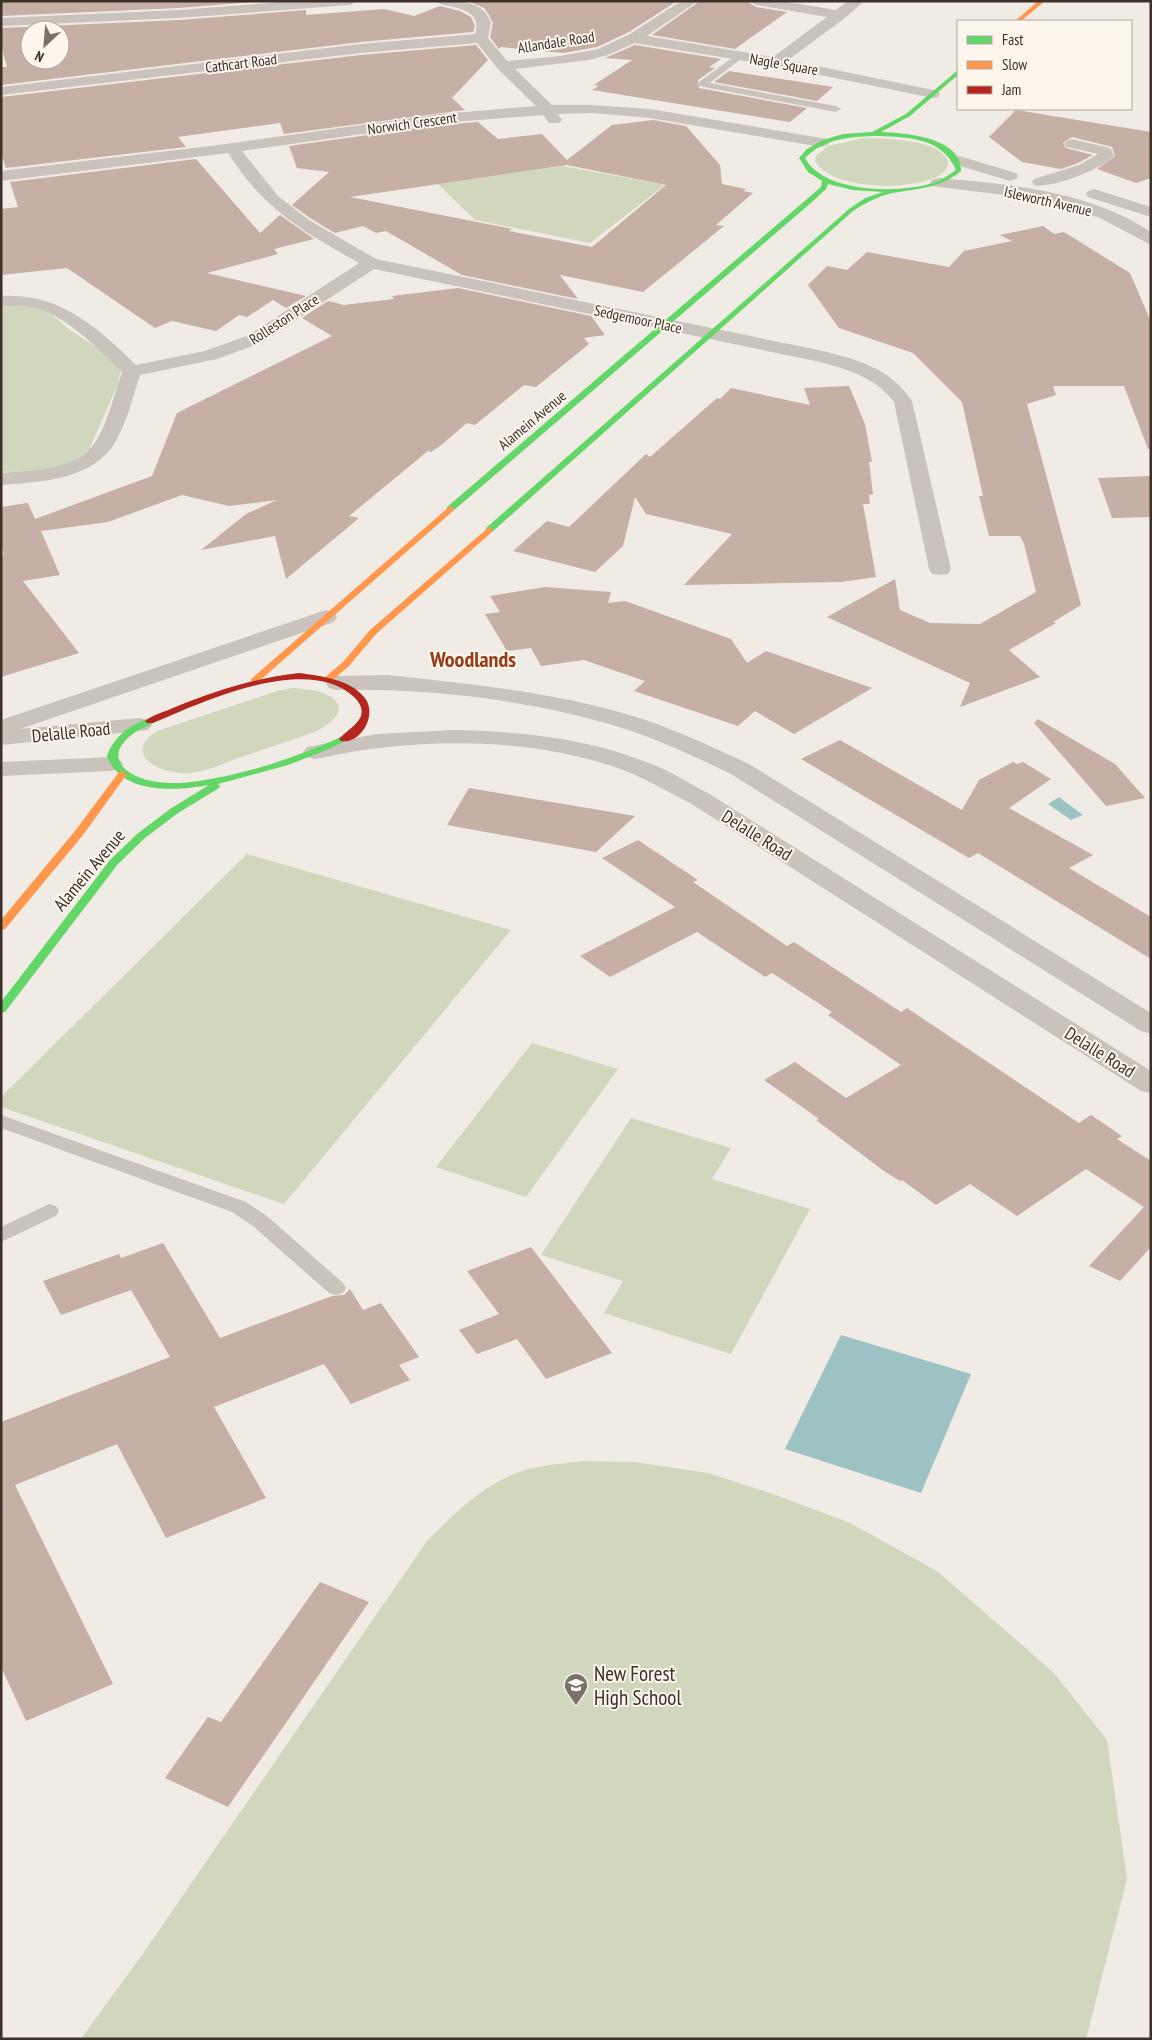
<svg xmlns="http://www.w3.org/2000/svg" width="1152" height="2040" viewBox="0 0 1152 2040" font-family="'PT Sans Narrow',sans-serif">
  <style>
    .green { fill: #d0d7bc }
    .water { fill: #9dc2c4 }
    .building { fill: #c6afa4; fill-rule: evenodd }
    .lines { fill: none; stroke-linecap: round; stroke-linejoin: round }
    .lane { fill: #cac3bc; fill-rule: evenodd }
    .street { fill: #cac3bc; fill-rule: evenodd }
    .fast { fill: #63d668; fill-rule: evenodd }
    .slow { fill: #ff974d; fill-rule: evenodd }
    .jam { fill: #b3261e; fill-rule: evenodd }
    .labels { text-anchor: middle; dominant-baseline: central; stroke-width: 4; stroke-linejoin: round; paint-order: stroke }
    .far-street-label { font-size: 15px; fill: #3c3029; stroke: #fcf6ec }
    .street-label { font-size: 18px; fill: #3c3029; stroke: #fcf6ec }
    .near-poi-label { font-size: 21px; fill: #3c3029; stroke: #fcf6ec; text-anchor: start }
    .district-label { font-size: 22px; font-weight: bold; fill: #963c18; stroke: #fcf6ec }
  </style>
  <rect width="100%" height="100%" fill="#f0ebe4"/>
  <path class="green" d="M 864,138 C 885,139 935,138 947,159 C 950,166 945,171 940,175 C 914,191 832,191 815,161 L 816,156 L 828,146 Z
    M 563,166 L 665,185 L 590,243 L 475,220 L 438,184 Z
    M 12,306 L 33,306 L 50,313 L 70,330 L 113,358 L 121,370 L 117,386 L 90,448 C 70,471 30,471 1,472 L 1,307 Z
    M 292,688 C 302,689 313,689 323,693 C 354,705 333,724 314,732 C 289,741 263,750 238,758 C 223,764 207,771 191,773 C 165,776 119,756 157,731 L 277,691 Z
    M 247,854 L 511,930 L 284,1204 L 1,1107 L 1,1097 Z
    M 532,1043 L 618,1069 L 526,1197 L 436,1167 Z
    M 631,1118 L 731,1148 L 712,1179 L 810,1209 L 731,1354 L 604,1313 L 623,1281 L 541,1255 Z
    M 584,1461 L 635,1462 L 708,1473 L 776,1495 L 850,1523 L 937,1571 L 1054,1673 L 1107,1740 L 1127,1879 L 1086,2039 L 81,2039 L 144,1952 L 427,1541 C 459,1509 491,1476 538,1467 C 553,1464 569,1463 584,1461 Z"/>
  <path class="water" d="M 1059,797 L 1083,815 L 1071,820 L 1048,804 Z
    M 841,1335 L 971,1374 L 921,1493 L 785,1449 Z"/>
  <path class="building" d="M 1,1 L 266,1 L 179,8 L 1,16 Z
    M 468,1 L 677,1 L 629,32 L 597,47 L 564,53 L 501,47 L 499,49 L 490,37 L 493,23 L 489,15 L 484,8 Z
    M 700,1 L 747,1 L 756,7 L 787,12 L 735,49 L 652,35 Z
    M 440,6 L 460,11 L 471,17 L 475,26 L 473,32 L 361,42 L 1,85 L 1,67 L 7,67 L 1,45 L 1,28 L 179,20 L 306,10 L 306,15 L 384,9 L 414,16 ZM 30,30 L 60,30 L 60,60 L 30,60 Z
    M 476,45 L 488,60 L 452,98 L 465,110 L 284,134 L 280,123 L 178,137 L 186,147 L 6,168 L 1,153 L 1,97 L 361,55 Z
    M 635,45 L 721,59 L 709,67 L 715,68 L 698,80 L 699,88 L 807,108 L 790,122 L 592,90 L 599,86 L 594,85 L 632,60 L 605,58 Z
    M 729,71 L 833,87 L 817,101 L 714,82 Z
    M 1016,110 L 1151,132 L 1151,178 L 1136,183 L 1097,169 L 1115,156 L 1112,147 L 1072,137 L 1063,143 L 1066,148 L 1093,155 L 1078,163 L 1061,169 L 1022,162 L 989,137 Z
    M 653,120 L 686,126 L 720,165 L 722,184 L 746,189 L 743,191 L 753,193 L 716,225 L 724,226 L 643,292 L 560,275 L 578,299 L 462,275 L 386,231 L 376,233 L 363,226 L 335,233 L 310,218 L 292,205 L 329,172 L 297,168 L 289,146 L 440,125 L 478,122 L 498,139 L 542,134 L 567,160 L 612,125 ZM 567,165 L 666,185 L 592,247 L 509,231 L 512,229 L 350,197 Z
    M 196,159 L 260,233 L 280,215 L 314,239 L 274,249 L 278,254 L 207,273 L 306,296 L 286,308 L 273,300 L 247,317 L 239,315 L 216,331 L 172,321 L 155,328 L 67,268 L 1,275 L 1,209 L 18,207 L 10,182 Z
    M 1043,226 L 1054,234 L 1064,232 L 1130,273 L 1151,322 L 1151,449 L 1148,449 L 1124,386 L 1053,386 L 1056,395 L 1027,404 L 1081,605 L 1053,622 L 1056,623 L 1009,650 L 1040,677 L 960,707 L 970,683 L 827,617 L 895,579 L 900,610 L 930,623 L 980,624 L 1036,592 L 1024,544 L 1020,536 L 989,536 L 979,496 L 983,496 L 962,402 L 913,353 L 839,328 L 808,285 L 827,266 L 847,270 L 867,252 L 949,267 L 964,251 L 1012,241 L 1000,235 Z
    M 458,288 L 591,316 L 605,335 L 584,338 L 589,344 L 536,387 L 524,385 L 475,425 L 467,423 L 440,446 L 431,452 L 428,451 L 349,516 L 359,518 L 286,579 L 275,536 L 201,550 L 246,514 L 277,500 L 229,506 L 182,495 L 108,522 L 41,531 L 60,575 L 23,581 L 79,653 L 1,677 L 1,553 L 4,556 L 1,546 L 1,507 L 28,503 L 35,519 L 152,476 L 177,413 L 332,336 L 302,318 L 328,301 L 344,305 L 394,299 L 392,296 Z
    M 849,386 L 865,424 L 872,462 L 869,462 L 873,494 L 869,495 L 870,504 L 863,504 L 876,577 L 841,582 L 684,585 L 732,534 L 646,514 L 635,497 L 623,546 L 595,572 L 513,551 L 547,521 L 569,527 L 646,454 L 650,457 L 717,398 L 720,399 L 731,388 L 810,405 L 804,388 Z
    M 1151,476 L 1151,517 L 1112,518 L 1098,478 Z
    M 545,587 L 611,592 L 608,603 L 625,601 L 731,639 L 747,663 L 766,651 L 872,688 L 794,734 L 755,711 L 738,726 L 634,691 L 645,681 L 584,660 L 541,666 L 531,648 L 507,651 L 485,614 L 500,612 L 490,596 Z
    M 1038,719 L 1115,764 L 1145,798 L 1106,806 L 1034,723 Z
    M 840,740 L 962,810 L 979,780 L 1013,762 L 1017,764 L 1023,762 L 1051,779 L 1009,808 L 1093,855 L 1069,868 L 1151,917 L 1151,959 L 978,853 L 969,858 L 801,759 Z
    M 469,788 L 510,795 L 635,816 L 596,852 L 447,825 Z
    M 638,840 L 698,880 L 693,882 L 787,946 L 794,942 L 901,1012 L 907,1008 L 1079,1123 L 1091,1115 L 1122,1136 L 1117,1139 L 1151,1161 L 1151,1247 L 1120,1281 L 1089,1266 L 1144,1207 L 1086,1169 L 1017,1216 L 970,1184 L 936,1205 L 902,1180 L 900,1181 L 884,1171 L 816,1120 L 819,1119 L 764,1080 L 795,1062 L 846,1098 L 901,1065 L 828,1015 L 832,1012 L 772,973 L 765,977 L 697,932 L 610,977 L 580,956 L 675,907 L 602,858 Z
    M 163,1243 L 220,1338 L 332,1296 L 344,1295 L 350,1289 L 363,1310 L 381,1303 L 419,1357 L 399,1365 L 410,1380 L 351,1404 L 324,1364 L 214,1407 L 266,1498 L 166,1538 L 117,1444 L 15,1485 L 113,1684 L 26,1721 L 1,1667 L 1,1422 L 170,1357 L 131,1290 L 61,1315 L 43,1281 L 119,1254 L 121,1258 Z
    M 531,1247 L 612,1353 L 546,1379 L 517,1339 L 477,1354 L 459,1330 L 499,1314 L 467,1271 Z
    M 320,1582 L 369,1602 L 228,1807 L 165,1778 L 208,1717 L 221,1722 Z"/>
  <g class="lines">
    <path class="lane" d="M 739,53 L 742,54 L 742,58 L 710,83 L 836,106 L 841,109 L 836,112 L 699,86 L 699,82 Z
      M 1,1115 L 246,1202 L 267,1216 L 343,1283 L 346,1288 L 343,1293 L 336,1295 L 329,1293 L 253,1226 L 232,1212 L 1,1128 Z
      M 49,1204 L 56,1206 L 59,1211 L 56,1216 L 1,1242 L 1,1227 Z"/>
    <path class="street" d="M 293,1 L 357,1 L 350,5 L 179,18 L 1,26 L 1,18 L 179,10 Z
      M 438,1 C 458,1 484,0 491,23 L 488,38 L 507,61 L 560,56 L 598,49 L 630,34 L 681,1 L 698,1 L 647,36 L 773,57 L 827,17 L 756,5 L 749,1 L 782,1 L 836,10 L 848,1 L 864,1 L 845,18 L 788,60 L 933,90 L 938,91 L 940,94 L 938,97 L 933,98 L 776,66 L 635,43 L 608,55 L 589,60 L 515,69 L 552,105 L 592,105 L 650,109 L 827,139 L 830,142 L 827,145 L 822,147 L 650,118 L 592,113 L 558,114 L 562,120 L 559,123 L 549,123 L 543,115 L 440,123 L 242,151 L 278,196 L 309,220 L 376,259 L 823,351 C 859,360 891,369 912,401 L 951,569 L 948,574 L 940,575 L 932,574 L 929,569 L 894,402 C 875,377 849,370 820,362 L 374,269 L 261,343 L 217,359 L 140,375 C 133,397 127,421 116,441 C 93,480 42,482 1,485 L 1,473 C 32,470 78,471 96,441 C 109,420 114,394 122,372 C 100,350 63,313 32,307 C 22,305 11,306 1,306 L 1,296 C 59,292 97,327 136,365 L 205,351 L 249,335 L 359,263 C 303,231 264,210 228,153 L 1,181 L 1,171 L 218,145 L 440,114 L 536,106 L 498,69 L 477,43 L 361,53 L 1,95 L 1,87 L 361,44 L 475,34 C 483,11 458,8 440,4 Z
      M 1072,139 L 1110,148 L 1114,155 C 1104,169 1050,189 1034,185 L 1032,182 L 1034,179 L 1079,165 L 1098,154 L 1067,147 L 1064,144 L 1067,141 Z
      M 959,156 L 1016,173 L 1018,176 L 1016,179 L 1010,181 L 953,164 L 951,161 L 953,158 Z
      M 938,178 C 1009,184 1090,191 1151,232 L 1151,245 L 1100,218 L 1073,209 L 1020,197 L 932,186 L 930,183 L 932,180 Z
      M 1094,189 L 1151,207 L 1151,217 L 1088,197 L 1086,194 L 1088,191 Z
      M 326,610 L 334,612 L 337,617 L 334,622 L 20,729 L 140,718 L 148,720 L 152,725 L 148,730 L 1,745 L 1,720 Z
      M 388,675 C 471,684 555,692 636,717 C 675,729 712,747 749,764 L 1151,1013 L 1151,1034 L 1141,1031 L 731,774 C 695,757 658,739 619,727 C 532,700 428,688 337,690 L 329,688 L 326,683 L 329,678 L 337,676 Z
      M 452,730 C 523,731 595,739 661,768 C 677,775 692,785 708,793 L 1151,1071 L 1151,1093 L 1141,1091 L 690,803 C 664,790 640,775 612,766 C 538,742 455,739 379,748 C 357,750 336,755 315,759 L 307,757 L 303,752 L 307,747 L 377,734 Z
      M 111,757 L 119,759 L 123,764 L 119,769 L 111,771 L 1,776 L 1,762 Z"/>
    <path class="fast" d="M 958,70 L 958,75 L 910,116 L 881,132 C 905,133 962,137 961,171 C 942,187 923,188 899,192 C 882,194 867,202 853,211 L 492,532 L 486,532 L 486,528 L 849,209 L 865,198 L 883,192 L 853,190 L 828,184 L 826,189 L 812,202 L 453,511 L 447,511 L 447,507 L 821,187 L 822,181 L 808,172 L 799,158 L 807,149 L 823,140 L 843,134 L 872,132 L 906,114 ZM 873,136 C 904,137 942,136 956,170 C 950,174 943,179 936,182 C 902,194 824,194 805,158 C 824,139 847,137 873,136 Z
      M 150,718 L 155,721 L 153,723 C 146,727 137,730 130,736 C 101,761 132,779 158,782 C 171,784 186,783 199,781 C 248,774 296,757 341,737 L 347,737 L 349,739 L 329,749 L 288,765 L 218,784 L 220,786 L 219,788 L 178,813 L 145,838 L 118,864 L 5,1012 L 1,1013 L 1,1002 L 110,860 L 137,834 L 170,809 L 209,785 C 176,791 121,795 107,756 C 114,736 131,724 150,718 Z"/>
    <path class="slow" d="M 1038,1 L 1045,1 L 1021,21 L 1015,21 Z
      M 450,506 L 453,507 L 453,511 L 257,683 L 251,683 L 251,679 Z
      M 489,527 L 492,528 L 492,532 L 376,634 L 349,666 L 330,682 L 324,682 L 324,678 L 343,662 L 370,630 Z
      M 122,771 L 127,774 L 83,835 L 5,929 L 1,930 L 1,920 L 75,831 L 119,772 Z"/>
    <path class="jam" d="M 299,673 C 321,676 349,679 364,697 C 379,714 360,745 341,741 L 339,739 C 350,727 374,717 354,697 C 307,653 202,702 153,723 L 147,723 L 145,721 C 152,715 164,712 173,708 C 214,691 255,678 299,673 Z"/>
  </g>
  <defs>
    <g id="school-pin" transform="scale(1.25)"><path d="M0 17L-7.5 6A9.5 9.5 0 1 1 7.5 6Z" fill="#7b716a" stroke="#fcf6ec"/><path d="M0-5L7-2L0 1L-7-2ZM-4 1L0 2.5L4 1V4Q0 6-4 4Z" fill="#fff"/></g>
  </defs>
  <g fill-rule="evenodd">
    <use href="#school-pin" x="576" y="1685"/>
  </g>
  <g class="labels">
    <g class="far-street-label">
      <text transform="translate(556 42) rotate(-9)">Allandale Road</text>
      <text transform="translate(241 63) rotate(-7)">Cathcart Road</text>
      <text transform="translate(784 64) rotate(10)">Nagle Square</text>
      <text transform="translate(412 123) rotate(-8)">Norwich Crescent</text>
      <text transform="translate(1048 201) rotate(13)">Isleworth Avenue</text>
      <text transform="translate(284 319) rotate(-33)">Rolleston Place</text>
      <text transform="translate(638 319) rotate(12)">Sedgemoor Place</text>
      <text transform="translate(532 420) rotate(-40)">Alamein Avenue</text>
    </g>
    <g class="street-label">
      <text transform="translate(71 732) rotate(-6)">Delalle Road</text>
      <text transform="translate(757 835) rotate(32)">Delalle Road</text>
      <text transform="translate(89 870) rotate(-50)">Alamein Avenue</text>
      <text transform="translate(1100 1052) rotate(32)">Delalle Road</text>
    </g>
    <g class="near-poi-label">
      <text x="594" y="1673">New Forest<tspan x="594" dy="24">High School</tspan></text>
    </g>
    <g class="district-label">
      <text x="473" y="659">Woodlands</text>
    </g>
  </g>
  <rect width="1152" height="2040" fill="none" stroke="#3c3029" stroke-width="5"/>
  <rect x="957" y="20" width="175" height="90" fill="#fcf6ec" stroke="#afa79e"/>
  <rect x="967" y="36" width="25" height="8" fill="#63d668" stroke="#afa79e"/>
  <text x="1002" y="45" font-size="15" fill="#3c3029">Fast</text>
  <rect x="967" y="61" width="25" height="8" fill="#ff974d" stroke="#afa79e"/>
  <text x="1002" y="70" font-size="15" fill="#3c3029">Slow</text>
  <rect x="967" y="86" width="25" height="8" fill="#b3261e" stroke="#afa79e"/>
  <text x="1002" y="95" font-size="15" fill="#3c3029">Jam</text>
  <g transform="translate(45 45) rotate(206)"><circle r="24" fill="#fcf6ec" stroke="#afa79e"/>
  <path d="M0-4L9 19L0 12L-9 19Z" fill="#7b716a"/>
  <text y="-8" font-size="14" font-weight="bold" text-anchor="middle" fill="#3c3029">N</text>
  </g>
</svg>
